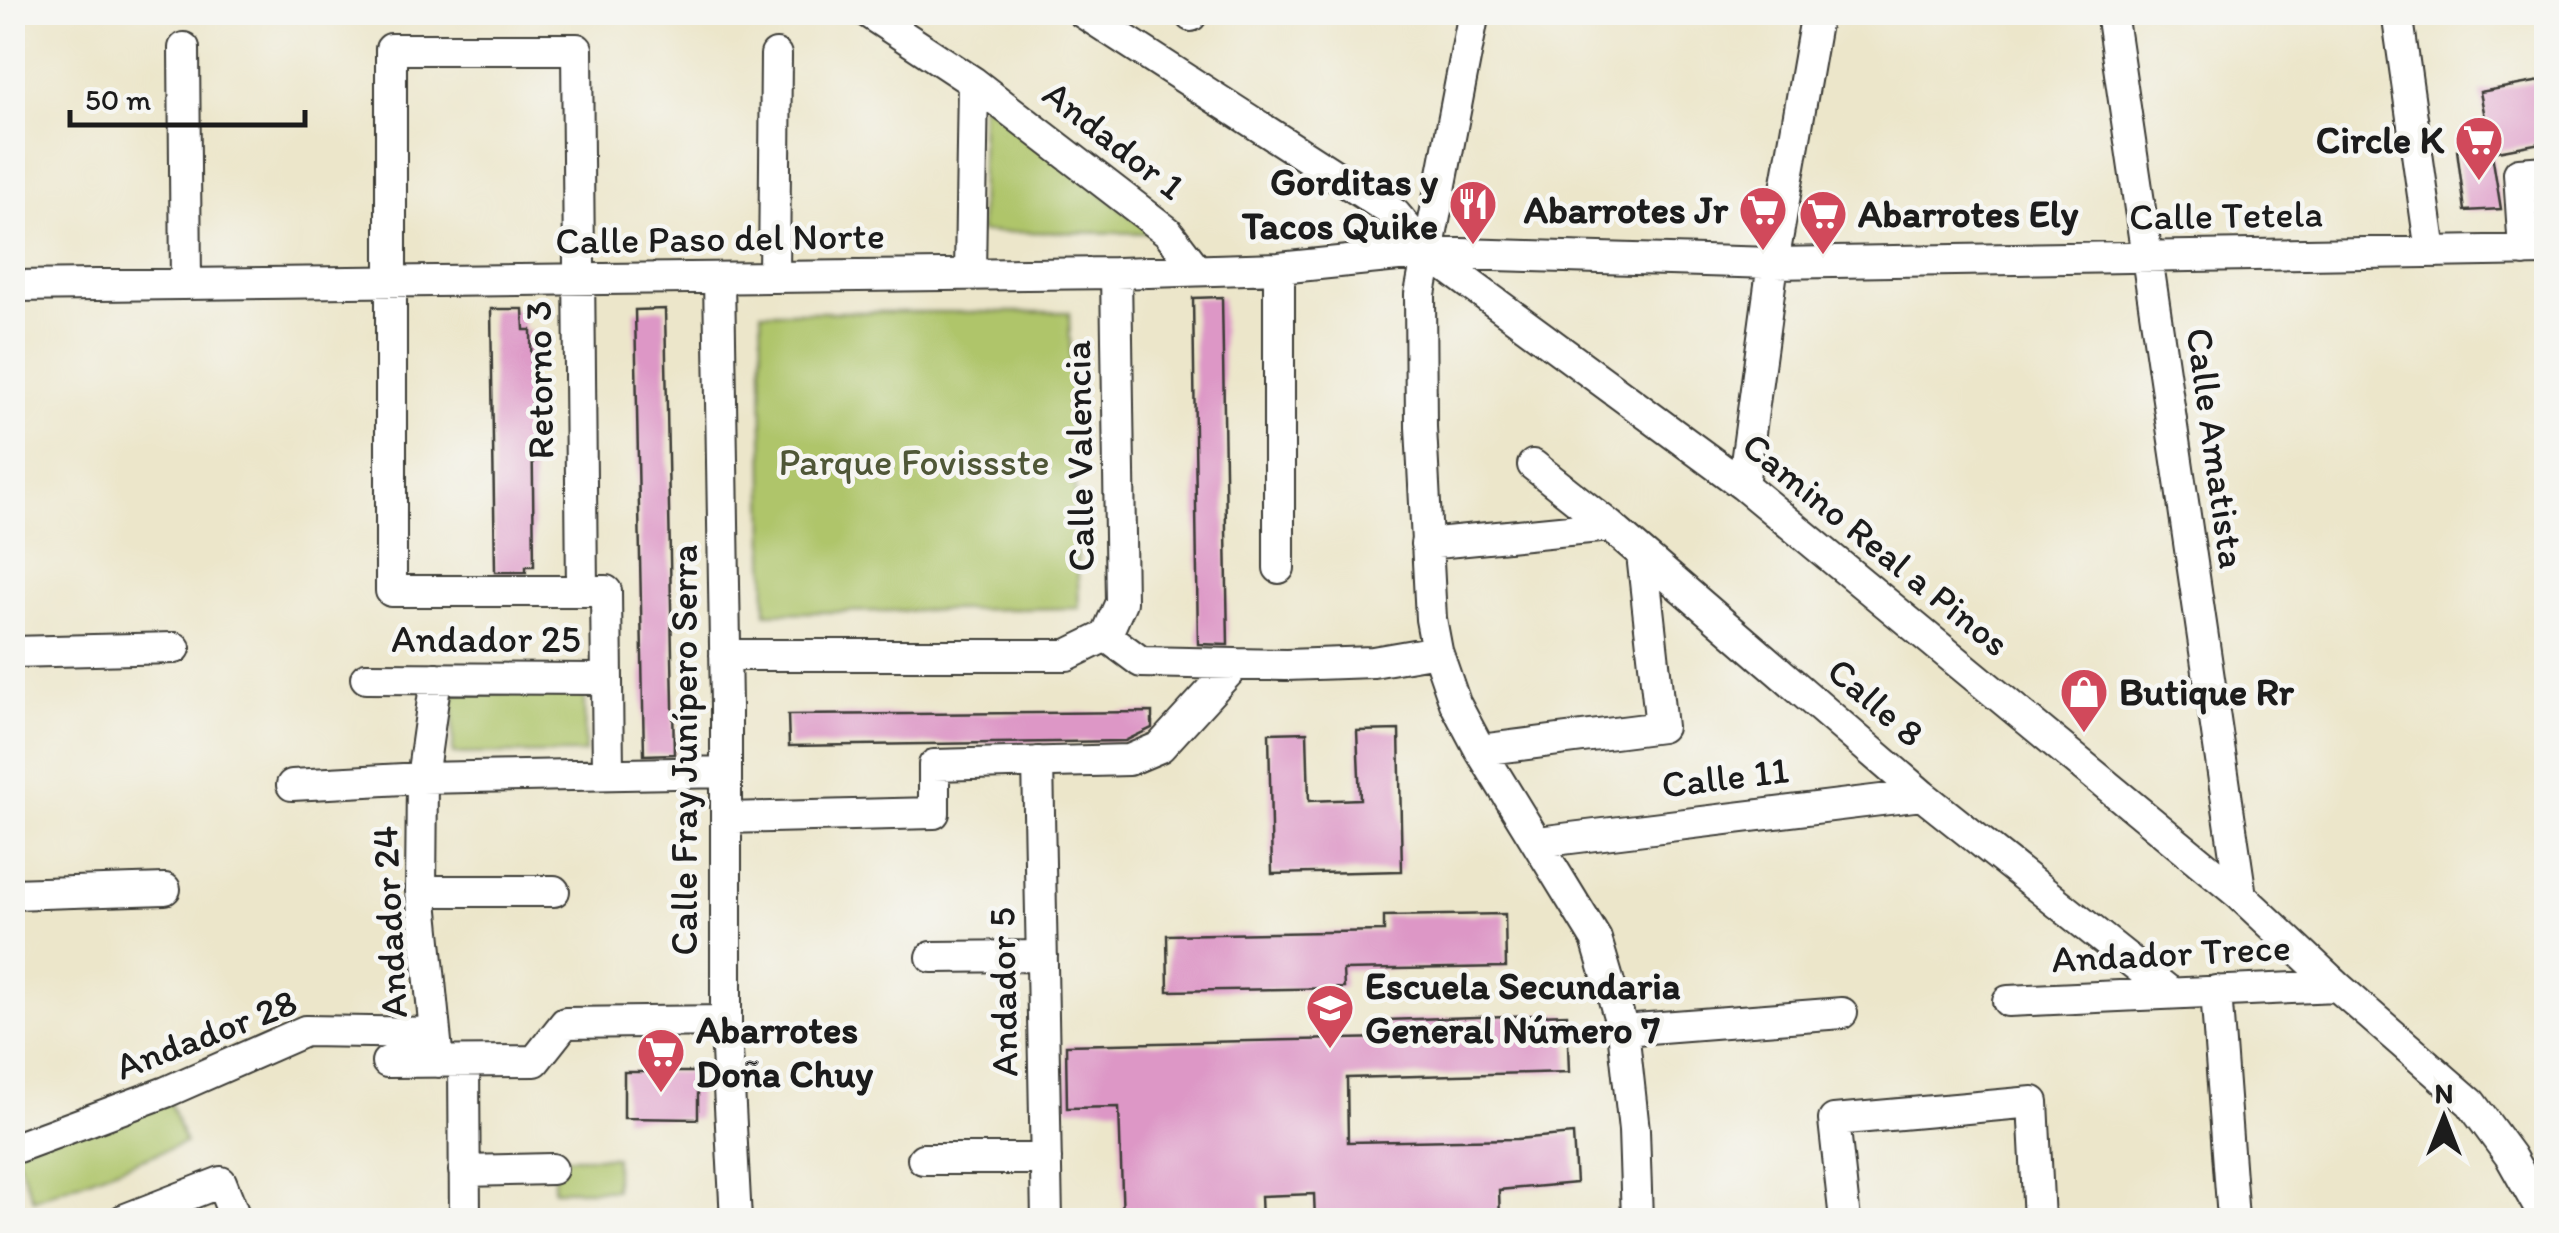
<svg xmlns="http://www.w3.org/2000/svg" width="2559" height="1233" viewBox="0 0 2559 1233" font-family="Itim,sans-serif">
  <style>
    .green { fill: #afc56a; stroke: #667043; stroke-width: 2.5 }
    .building { fill: #dd97c6 }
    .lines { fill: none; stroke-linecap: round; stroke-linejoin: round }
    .minor-casing { stroke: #3b3a36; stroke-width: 34 }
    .minor { stroke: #fff; stroke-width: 30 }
    .labels { text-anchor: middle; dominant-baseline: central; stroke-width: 9; stroke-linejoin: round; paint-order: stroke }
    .street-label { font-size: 38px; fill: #1c1c1c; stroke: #f6f6f2 }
    .poi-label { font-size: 38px; font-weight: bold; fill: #1c1c1c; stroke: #f6f6f2; text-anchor: start }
    .park-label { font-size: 38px; fill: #4f5737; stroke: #f6f6f2 }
  </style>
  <rect width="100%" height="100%" fill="#f6f6f2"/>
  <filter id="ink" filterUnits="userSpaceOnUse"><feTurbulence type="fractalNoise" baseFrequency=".01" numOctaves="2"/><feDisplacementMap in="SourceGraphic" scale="20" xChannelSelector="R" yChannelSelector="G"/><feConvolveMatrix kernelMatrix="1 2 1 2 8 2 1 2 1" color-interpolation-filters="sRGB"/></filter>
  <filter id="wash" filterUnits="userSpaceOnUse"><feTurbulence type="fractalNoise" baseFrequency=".0048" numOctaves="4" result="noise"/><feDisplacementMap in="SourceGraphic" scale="40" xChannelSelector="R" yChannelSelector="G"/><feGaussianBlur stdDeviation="2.25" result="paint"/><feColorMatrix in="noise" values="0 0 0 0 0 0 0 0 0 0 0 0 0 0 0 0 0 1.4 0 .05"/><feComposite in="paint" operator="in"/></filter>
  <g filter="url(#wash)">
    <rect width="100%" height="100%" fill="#ece6ca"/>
    <path class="green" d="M 982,101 L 1153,233 L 980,232 Z
      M 761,312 L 1069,312 L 1079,608 L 766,613 Z
      M 584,692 L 585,753 L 453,754 L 453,693 Z
      M 166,1092 L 185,1143 L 33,1200 L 14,1149 Z
      M 554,1157 L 615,1157 L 615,1190 L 554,1190 Z"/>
    <g id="blocks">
      <path class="building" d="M 2546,80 L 2546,142 L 2492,152 L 2480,92 Z
        M 2457,150 L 2492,154 L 2501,209 L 2465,211 Z
        M 1222,297 L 1228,645 L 1198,644 L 1193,298 Z
        M 491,309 L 523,309 L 524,330 L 531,330 L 534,566 L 526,566 L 526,572 L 495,572 Z
        M 665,309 L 674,754 L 644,755 L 635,310 Z
        M 1152,712 L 1152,728 L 1125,741 L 789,746 L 788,715 Z
        M 1399,730 L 1402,871 L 1272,874 L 1269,733 L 1307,732 L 1309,801 L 1360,799 L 1357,731 Z
        M 1505,914 L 1506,967 L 1343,970 L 1344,988 L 1168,991 L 1167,935 L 1384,931 L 1384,916 Z
        M 1567,1014 L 1569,1072 L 1347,1078 L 1348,1142 L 1517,1139 L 1573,1134 L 1576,1183 L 1499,1190 L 1500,1220 L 1315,1220 L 1314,1194 L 1261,1196 L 1262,1220 L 1123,1220 L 1119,1107 L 1067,1108 L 1066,1045 L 1387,1038 L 1387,1020 Z
        M 624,1072 L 698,1072 L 698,1119 L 624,1118 Z"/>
    </g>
  </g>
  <g filter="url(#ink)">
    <use href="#blocks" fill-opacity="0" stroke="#3b3a36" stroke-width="2.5"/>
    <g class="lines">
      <g class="minor-casing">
        <path id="minor" d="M 867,12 L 973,82 L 1168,232 L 1197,270
          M 1082,12 L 1395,214 L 1428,253 L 1743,485 L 2241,896 L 2337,986 L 2471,1103 L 2510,1156 L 2546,1220
          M 1191,12 L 1191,16
          M 1474,12 L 1420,294 L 1421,427 L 1431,619 L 1437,651 L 1455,703 L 1480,750 L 1596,939 L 1623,1030 L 1634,1130 L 1637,1220
          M 2111,12 L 2241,896
          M 2397,12 L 2431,252
          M 184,48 L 186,284
          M 2524,251 L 2519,173 L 2546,171
          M 1279,268 L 1279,568
          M 970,274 L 973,82
          M 774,277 L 776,55
          M 719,278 L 726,706 L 726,1031 L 736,1220
          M 12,286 L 1116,273 L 1279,268 L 1428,253 L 1773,263 L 2546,250
          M 1533,465 L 1610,526 L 1922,795 L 2171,993
          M 1743,485 L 1773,263 L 1817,12
          M 1426,544 L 1610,526
          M 582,591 L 577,49 L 391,49 L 391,591 C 463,591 534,591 606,591 L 608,772
          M 1106,636 L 1121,602 L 1116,273
          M 1106,636 L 1141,662 L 1286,665 L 1373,662 L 1437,651
          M 12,652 L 175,648
          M 725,655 L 1067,655 L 1106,636
          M 366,678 L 605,679
          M 436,678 L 422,778 L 421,891 L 438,1062
          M 1480,750 L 1661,727 L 1642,554
          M 1038,762 L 1047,1220
          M 292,785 L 422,778 L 726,772
          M 726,818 L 934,813 L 934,765 L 1129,760 L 1160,747 L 1236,664
          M 1538,842 L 1922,795
          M 421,891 L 554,891
          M 12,894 L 165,889
          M 932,957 L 1042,956
          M 2216,991 L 2233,1219
          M 2008,1001 L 2337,986
          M 1623,1030 L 1842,1013
          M 387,1062 L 535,1061 L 565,1023 L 726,1021
          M 464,1062 L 465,1220
          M 12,1149 L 166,1092 L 305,1031 L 435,1033
          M 923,1159 L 1046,1159
          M 464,1171 L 552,1169
          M 123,1220 L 221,1182 L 236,1220
          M 1845,1220 L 1834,1120 L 2033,1102 L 2039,1220"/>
      </g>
      <use href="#minor" class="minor"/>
    </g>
  </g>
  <defs>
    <g id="supermarket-pin" transform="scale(2.5)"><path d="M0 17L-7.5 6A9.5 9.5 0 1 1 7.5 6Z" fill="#d1495b" stroke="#f6f6f2"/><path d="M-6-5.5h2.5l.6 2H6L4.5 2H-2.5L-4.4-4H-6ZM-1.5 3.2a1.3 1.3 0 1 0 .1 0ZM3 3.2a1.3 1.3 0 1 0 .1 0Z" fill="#fff"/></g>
    <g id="restaurant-pin" transform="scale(2.5)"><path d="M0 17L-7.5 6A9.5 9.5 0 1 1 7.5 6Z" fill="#d1495b" stroke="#f6f6f2"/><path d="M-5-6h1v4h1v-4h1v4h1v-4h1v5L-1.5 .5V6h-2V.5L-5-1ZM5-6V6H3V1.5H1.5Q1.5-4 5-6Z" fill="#fff"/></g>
    <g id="shop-pin" transform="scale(2.5)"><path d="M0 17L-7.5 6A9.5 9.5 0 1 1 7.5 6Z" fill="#d1495b" stroke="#f6f6f2"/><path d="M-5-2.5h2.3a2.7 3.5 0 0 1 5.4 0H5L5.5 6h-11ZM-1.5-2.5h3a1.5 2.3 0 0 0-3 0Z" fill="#fff"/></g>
    <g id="school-pin" transform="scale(2.5)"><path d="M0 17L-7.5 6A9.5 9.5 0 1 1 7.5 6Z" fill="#d1495b" stroke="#f6f6f2"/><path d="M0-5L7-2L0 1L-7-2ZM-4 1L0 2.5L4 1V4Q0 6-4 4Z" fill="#fff"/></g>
  </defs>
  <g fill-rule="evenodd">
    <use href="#supermarket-pin" x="2479" y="140"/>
    <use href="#restaurant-pin" x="1473" y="204"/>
    <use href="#supermarket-pin" x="1763" y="210"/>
    <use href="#supermarket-pin" x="1823" y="214"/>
    <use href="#shop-pin" x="2084" y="692"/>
    <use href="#school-pin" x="1330" y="1008"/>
    <use href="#supermarket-pin" x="661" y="1052"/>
  </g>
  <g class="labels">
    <g class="street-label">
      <text transform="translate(1114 140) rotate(38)">Andador 1</text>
      <text transform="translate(2226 215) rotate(-1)">Calle Tetela</text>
      <text transform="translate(720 238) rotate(-1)">Calle Paso del Norte</text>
      <text transform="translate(539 380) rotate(-91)">Retorno 3</text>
      <text transform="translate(2216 448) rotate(82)">Calle Amatista</text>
      <text transform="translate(1079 456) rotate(-91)">Calle Valencia</text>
      <text transform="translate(1876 544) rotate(39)">Camino Real a Pinos</text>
      <text x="486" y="639">Andador 25</text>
      <text transform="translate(1876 702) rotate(41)">Calle 8</text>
      <text transform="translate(684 750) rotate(-90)">Calle Fray Junípero Serra</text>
      <text transform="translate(1725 777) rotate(-7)">Calle 11</text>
      <text transform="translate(389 922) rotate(-93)">Andador 24</text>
      <text transform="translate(2171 953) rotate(-3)">Andador Trece</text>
      <text transform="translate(1003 992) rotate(-91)">Andador 5</text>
      <text transform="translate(206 1034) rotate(-21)">Andador 28</text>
    </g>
    <g class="poi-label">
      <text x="2444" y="140" text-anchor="end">Circle K</text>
      <text x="1438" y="182" text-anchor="end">Gorditas y<tspan x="1438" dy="44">Tacos Quike</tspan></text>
      <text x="1728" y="210" text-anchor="end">Abarrotes Jr</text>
      <text x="1858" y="214">Abarrotes Ely</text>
      <text x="2119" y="692">Butique Rr</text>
      <text x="1365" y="986">Escuela Secundaria<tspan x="1365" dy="44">General Número 7</tspan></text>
      <text x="696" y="1030">Abarrotes<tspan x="696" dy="44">Doña Chuy</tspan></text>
    </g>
    <g class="park-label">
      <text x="914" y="462">Parque Fovissste</text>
    </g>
  </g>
  <rect width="2559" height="1233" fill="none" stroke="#f6f6f2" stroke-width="50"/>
  <g transform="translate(2444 1118)" stroke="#f6f6f2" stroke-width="8" paint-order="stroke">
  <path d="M0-8L18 38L0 25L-18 38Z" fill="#1c1c1c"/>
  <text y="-15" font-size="28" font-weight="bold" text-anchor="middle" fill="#1c1c1c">N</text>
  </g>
  <path d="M70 110v15h235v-15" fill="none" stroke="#1c1c1c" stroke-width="5"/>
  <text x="85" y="110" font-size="30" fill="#1c1c1c" stroke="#f6f6f2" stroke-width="8" paint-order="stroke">50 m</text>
</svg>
